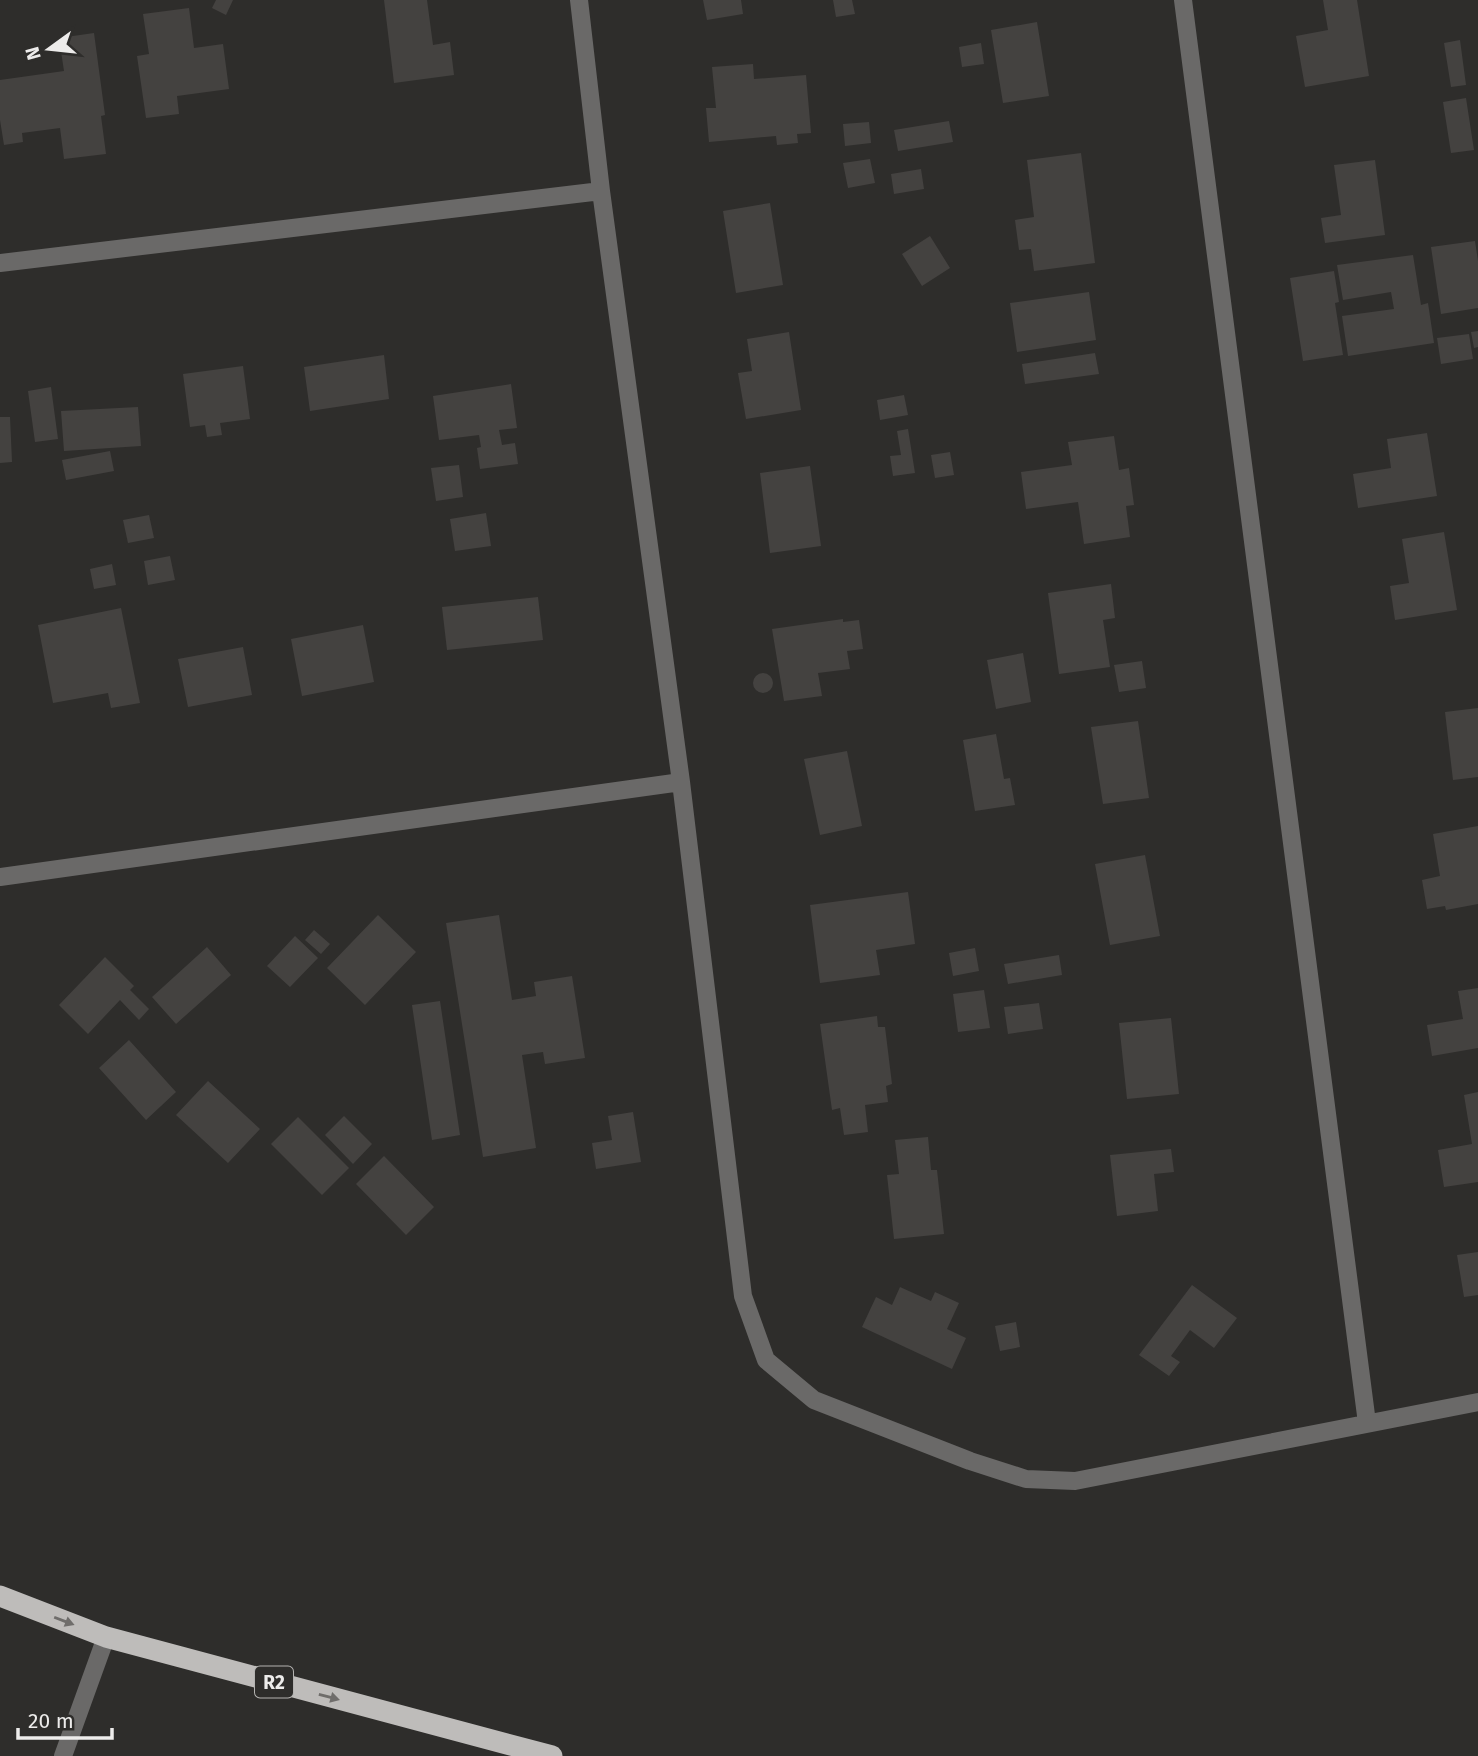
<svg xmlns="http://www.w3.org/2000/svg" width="1478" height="1756" viewBox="0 0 1478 1756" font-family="'Fira Sans',sans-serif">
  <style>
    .building { fill: #444240 }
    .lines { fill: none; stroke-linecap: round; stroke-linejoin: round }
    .street { stroke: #6a6968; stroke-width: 18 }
    .highway { stroke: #bebcba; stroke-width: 21 }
    .oneway { fill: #6f6d6b }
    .labels { text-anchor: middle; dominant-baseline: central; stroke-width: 5; stroke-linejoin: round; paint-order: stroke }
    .shield { fill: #2e2d2b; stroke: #b4b3b1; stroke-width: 2 }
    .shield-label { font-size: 19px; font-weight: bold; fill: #edeceb }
  </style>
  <rect width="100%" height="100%" fill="#2e2d2b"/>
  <path class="building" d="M 216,0 L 233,0 L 226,15 L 212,8 Z
    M 384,0 L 427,0 L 433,45 L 450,42 L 454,75 L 394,83 Z
    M 703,0 L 741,0 L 743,14 L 707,20 Z
    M 833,0 L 852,0 L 855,14 L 836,17 Z
    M 1323,0 L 1357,0 L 1369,76 L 1305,87 L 1296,36 L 1328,30 Z
    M 189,8 L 194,48 L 223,44 L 229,89 L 177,96 L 179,114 L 146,118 L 137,56 L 149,54 L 143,14 Z
    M 1037,22 L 1049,96 L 1003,103 L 991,30 Z
    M 94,33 L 105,115 L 101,116 L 106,154 L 64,159 L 60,128 L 22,133 L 23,142 L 4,145 L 0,120 L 0,80 L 64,71 L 59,38 Z
    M 1460,40 L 1466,85 L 1451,87 L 1444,43 Z
    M 981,43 L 984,64 L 962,67 L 959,47 Z
    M 753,64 L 754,79 L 806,75 L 811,133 L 797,134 L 798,143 L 777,145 L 776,136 L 709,142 L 706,108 L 716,108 L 712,67 Z
    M 1466,98 L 1474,150 L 1451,153 L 1443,102 Z
    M 949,121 L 953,142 L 898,151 L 894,130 Z
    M 869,122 L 871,143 L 845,146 L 843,124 Z
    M 1081,153 L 1095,263 L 1034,271 L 1031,249 L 1019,250 L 1015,220 L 1034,217 L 1027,160 Z
    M 870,159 L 875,183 L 848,188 L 843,163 Z
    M 1375,160 L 1385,235 L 1325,243 L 1321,218 L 1341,215 L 1334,165 Z
    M 921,169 L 924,189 L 894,194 L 891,174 Z
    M 770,203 L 783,285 L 736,293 L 723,211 Z
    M 930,236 L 950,268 L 922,286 L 902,254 Z
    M 1475,241 L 1478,261 L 1478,308 L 1441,314 L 1431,247 Z
    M 1413,255 L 1421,305 L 1428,303 L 1434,343 L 1348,356 L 1342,316 L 1394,309 L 1391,292 L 1343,300 L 1337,265 Z
    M 1334,271 L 1339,302 L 1335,303 L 1343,355 L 1303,361 L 1290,278 Z
    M 1089,292 L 1096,340 L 1017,352 L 1010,303 Z
    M 1478,331 L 1478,347 L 1474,348 L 1471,332 Z
    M 789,332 L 801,410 L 746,419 L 738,373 L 752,371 L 747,339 Z
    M 1469,334 L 1473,359 L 1441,364 L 1437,338 Z
    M 1095,353 L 1099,374 L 1025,384 L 1022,364 Z
    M 384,355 L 389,399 L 310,411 L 304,367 Z
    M 243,366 L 250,419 L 220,423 L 222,435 L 207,437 L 205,425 L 190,427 L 183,374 Z
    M 511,384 L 517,428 L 499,430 L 502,445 L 515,443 L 518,464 L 480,469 L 477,448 L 481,447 L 479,435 L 439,440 L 433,396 Z
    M 51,387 L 58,439 L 35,442 L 28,391 Z
    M 904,395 L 908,415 L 880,420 L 877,400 Z
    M 138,407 L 141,446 L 64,451 L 61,411 Z
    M 0,417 L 10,417 L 12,462 L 0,463 Z
    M 908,429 L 915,473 L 893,476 L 890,456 L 901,455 L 897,431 Z
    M 1427,433 L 1437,496 L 1358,508 L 1353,474 L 1391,468 L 1387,439 Z
    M 1114,436 L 1119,470 L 1129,468 L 1134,505 L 1126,506 L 1130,537 L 1084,544 L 1078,502 L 1026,509 L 1021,472 L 1072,465 L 1068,442 Z
    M 110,451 L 114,471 L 66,480 L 62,460 Z
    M 950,452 L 954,475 L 935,478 L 931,455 Z
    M 459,465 L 463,497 L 436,501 L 431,468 Z
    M 810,466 L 821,546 L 770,553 L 760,473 Z
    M 486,513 L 491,546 L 455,551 L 450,519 Z
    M 149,515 L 154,538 L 128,543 L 123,520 Z
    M 1444,532 L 1457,610 L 1395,620 L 1390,586 L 1409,583 L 1402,539 Z
    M 170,556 L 175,580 L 148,585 L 144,561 Z
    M 112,564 L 116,585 L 94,589 L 90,569 Z
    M 1111,584 L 1115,618 L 1103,620 L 1110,667 L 1059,674 L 1048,593 Z
    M 538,597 L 543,640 L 447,650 L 442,607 Z
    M 121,608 L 140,703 L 111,708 L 108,693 L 53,703 L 38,625 Z
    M 843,619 L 843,622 L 859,620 L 863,649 L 847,651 L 850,669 L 818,673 L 822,696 L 784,701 L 772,629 Z
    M 363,625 L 374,682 L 302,696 L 291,639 Z
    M 243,647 L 252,695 L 188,707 L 178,659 Z
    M 1023,653 L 1031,702 L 996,709 L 987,660 Z
    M 1142,661 L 1146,688 L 1119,692 L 1114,665 Z
    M753 683a10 10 0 1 1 20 0a10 10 0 1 1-20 0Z
    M 1478,708 L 1478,777 L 1453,780 L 1445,712 Z
    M 1138,721 L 1149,798 L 1103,804 L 1091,727 Z
    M 996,734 L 1004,779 L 1010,778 L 1015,805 L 975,811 L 963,740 Z
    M 847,751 L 862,826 L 820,835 L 804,759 Z
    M 1478,826 L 1478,904 L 1446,910 L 1445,906 L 1427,909 L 1422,880 L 1440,876 L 1433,834 Z
    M 1145,855 L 1160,936 L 1110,945 L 1095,864 Z
    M 908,892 L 915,944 L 876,950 L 880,975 L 820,983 L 810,905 Z
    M 378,915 L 416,952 L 365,1005 L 327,968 Z
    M 499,915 L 512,1000 L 536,996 L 534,982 L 572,976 L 585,1058 L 545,1064 L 543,1052 L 522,1055 L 536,1148 L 483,1157 L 446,923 Z
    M 314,930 L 330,944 L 321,954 L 305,940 Z
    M 295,936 L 318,958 L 290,987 L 267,966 Z
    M 207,947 L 231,975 L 176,1024 L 152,997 Z
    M 975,948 L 979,971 L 953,976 L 949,953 Z
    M 1059,955 L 1062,975 L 1008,984 L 1004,964 Z
    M 105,957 L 134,986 L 130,990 L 149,1009 L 139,1020 L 120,1000 L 88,1034 L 59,1005 Z
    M 1478,988 L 1478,1048 L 1432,1056 L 1427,1025 L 1463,1019 L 1458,991 Z
    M 984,990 L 990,1028 L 958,1032 L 953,994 Z
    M 440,1001 L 460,1135 L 432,1140 L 412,1005 Z
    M 1039,1003 L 1043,1029 L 1008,1034 L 1004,1007 Z
    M 877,1016 L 878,1027 L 885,1027 L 892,1084 L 886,1086 L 888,1102 L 865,1105 L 868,1132 L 844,1135 L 840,1108 L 832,1110 L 820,1024 Z
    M 1171,1018 L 1179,1094 L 1127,1099 L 1119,1023 Z
    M 129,1040 L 176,1092 L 146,1120 L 99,1068 Z
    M 208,1081 L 260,1129 L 228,1163 L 176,1115 Z
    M 1478,1092 L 1478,1182 L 1444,1187 L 1438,1150 L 1472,1144 L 1464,1095 Z
    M 633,1112 L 641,1162 L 596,1169 L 592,1143 L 612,1140 L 608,1116 Z
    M 344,1116 L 372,1144 L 353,1164 L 325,1135 Z
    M 298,1117 L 349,1168 L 322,1195 L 271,1144 Z
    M 928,1137 L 931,1170 L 937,1170 L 944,1234 L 894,1239 L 887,1175 L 899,1174 L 895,1140 Z
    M 1171,1149 L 1174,1172 L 1154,1174 L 1158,1211 L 1117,1216 L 1110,1155 Z
    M 384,1156 L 434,1207 L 406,1235 L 356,1184 Z
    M 1478,1252 L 1478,1295 L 1464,1297 L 1457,1255 Z
    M 1192,1285 L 1237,1318 L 1214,1348 L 1190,1330 L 1171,1356 L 1180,1362 L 1169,1376 L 1139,1355 Z
    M 900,1287 L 931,1301 L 935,1292 L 959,1303 L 947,1329 L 966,1338 L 952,1369 L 862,1327 L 876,1297 L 892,1305 Z
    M 1016,1322 L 1020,1347 L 1000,1351 L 995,1326 Z"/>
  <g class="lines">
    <path class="street" d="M 579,0 L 601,191 L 681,782 L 743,1296 L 766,1360 L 814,1400 L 970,1461 L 1026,1479 L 1075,1481 L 1478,1402
      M 1183,0 L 1367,1423
      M 0,263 L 601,191
      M 0,877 L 681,782
      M 63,1756 L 106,1637"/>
    <path class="highway" d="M 0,1596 L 106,1637 L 552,1756"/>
  </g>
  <defs><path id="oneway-solid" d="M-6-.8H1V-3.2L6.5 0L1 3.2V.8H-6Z" transform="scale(1.75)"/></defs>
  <g class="oneway">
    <use href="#oneway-solid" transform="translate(64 1621) rotate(21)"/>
    <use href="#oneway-solid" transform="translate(329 1697) rotate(15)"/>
  </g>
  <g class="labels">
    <rect class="shield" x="255" y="1666.5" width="38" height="31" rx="5"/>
    <g class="shield-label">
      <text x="274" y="1682">R2</text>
    </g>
  </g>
  <g transform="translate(49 49) rotate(255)" stroke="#2e2d2b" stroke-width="5" paint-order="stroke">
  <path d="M0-5L12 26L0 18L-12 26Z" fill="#edeceb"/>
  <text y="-10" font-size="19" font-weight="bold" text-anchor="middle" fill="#edeceb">N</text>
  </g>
  <path d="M18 1728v10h94v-10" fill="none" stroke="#edeceb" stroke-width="3.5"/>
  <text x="28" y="1728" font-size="21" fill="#edeceb" stroke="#2e2d2b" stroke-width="5" paint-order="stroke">20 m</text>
</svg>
